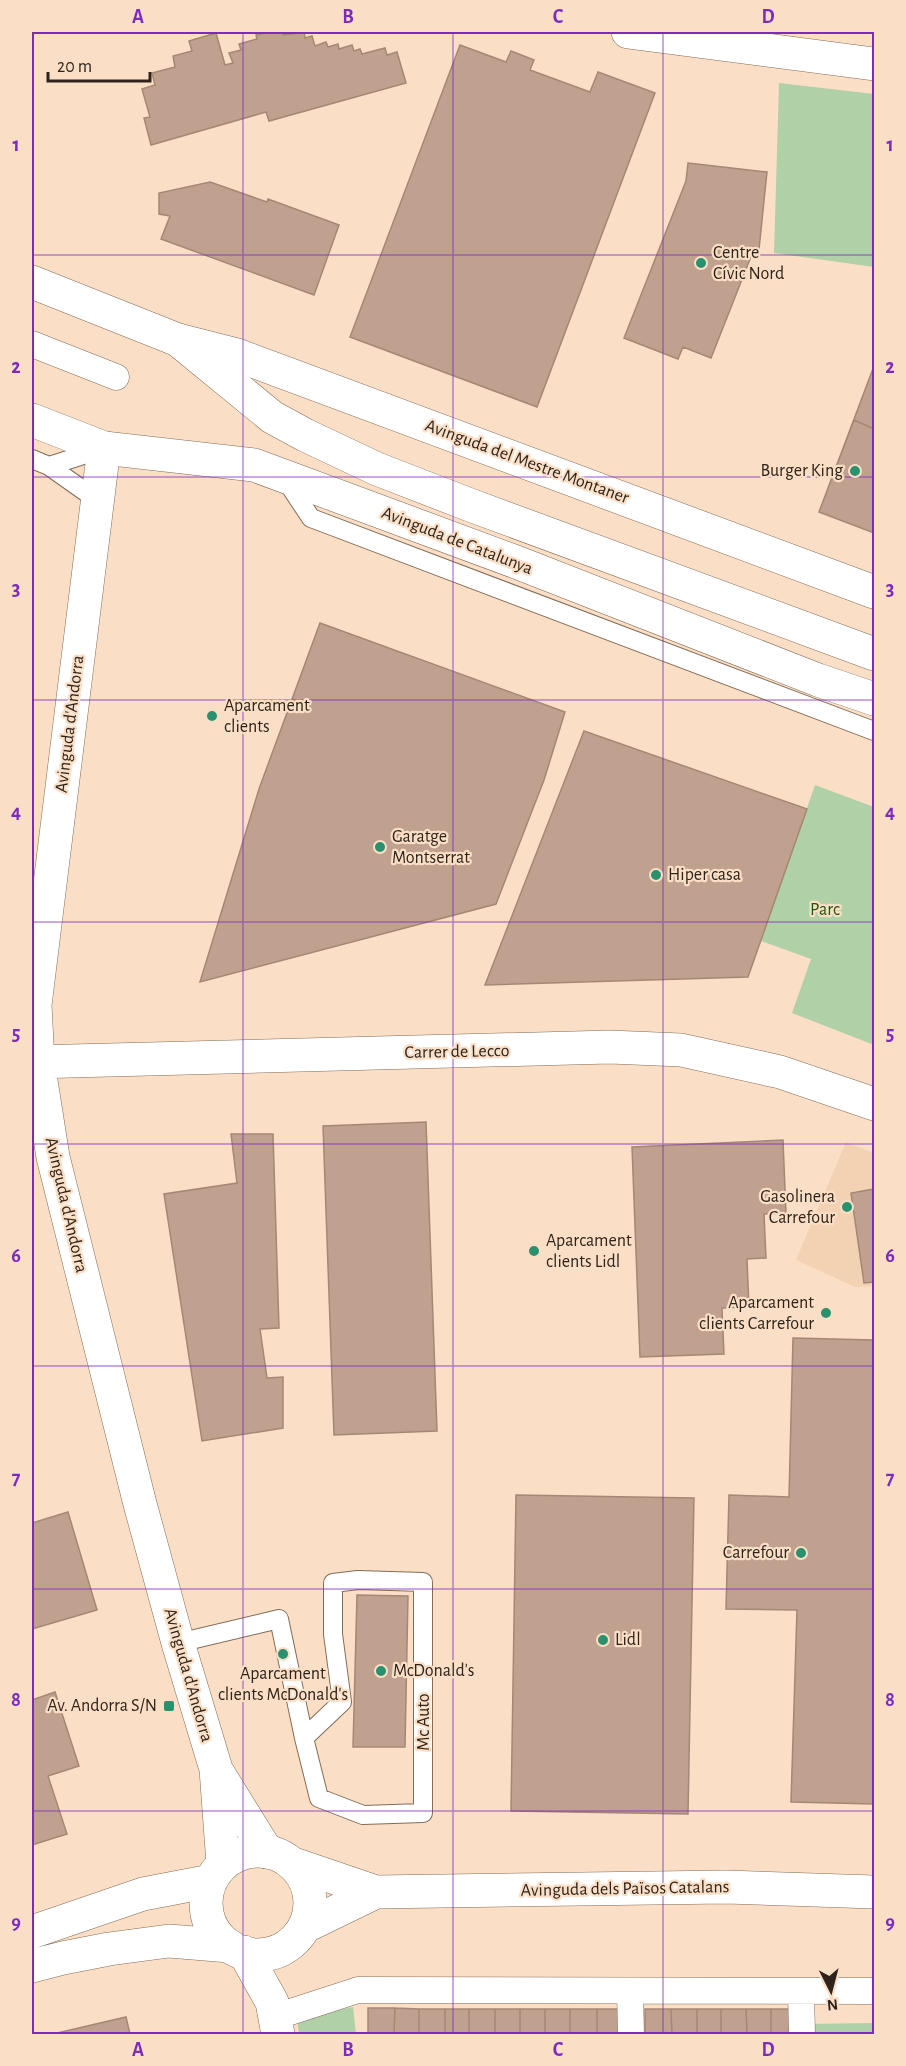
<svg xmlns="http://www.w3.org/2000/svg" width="906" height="2066" viewBox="0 0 906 2066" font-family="'Alegreya Sans',sans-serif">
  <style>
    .built { fill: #f3d2b4 }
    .green { fill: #b0d0a7 }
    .building { fill: #c0a18f; stroke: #a58775; stroke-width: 1.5 }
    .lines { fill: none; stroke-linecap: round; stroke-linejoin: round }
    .service-casing { stroke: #836c56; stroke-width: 20 }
    .pedestrian-casing { stroke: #836c56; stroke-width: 27 }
    .minor-casing { stroke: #836c56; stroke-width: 34 }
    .tertiary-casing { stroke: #836c56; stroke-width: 34 }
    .service { stroke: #fff; stroke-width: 18 }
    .pedestrian { stroke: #fff; stroke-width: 26 }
    .minor { stroke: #fff; stroke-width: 33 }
    .tertiary { stroke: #fff; stroke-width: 33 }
    .grid { fill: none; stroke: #7b2cbf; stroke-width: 1.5; stroke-opacity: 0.55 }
    .poi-dot { fill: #29916e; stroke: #fadfc6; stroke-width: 2 }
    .labels { text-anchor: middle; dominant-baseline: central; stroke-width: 4.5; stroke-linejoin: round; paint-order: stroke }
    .poi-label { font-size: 18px; fill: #2e241b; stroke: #fadfc6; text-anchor: start }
    .street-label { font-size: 18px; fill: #2e241b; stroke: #fadfc6 }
    .park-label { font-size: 18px; fill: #205509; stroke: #fadfc6 }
    .neatline { fill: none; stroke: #7b2cbf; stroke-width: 2 }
    .grid-label { font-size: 20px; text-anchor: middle; font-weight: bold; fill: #7b2cbf }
  </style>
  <rect width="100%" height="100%" fill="#fadfc6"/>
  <path class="built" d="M 846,1142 L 874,1153 L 874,1286 L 855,1287 L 796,1260 Z"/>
  <path class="green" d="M 779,83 L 874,94 L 874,267 L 774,253 Z
    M 815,785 L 874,807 L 874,1045 L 792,1013 L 811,959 L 761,941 Z
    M 353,2007 L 356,2034 L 299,2034 L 297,2018 Z
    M 874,2023 L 874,2034 L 802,2034 L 802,2024 Z"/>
  <path class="building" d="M 268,32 L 283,32 L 284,35 L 304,32 L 305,38 L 312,36 L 315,46 L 326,42 L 328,47 L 338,44 L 339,49 L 352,45 L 354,51 L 360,49 L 362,54 L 385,48 L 387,55 L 397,52 L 406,83 L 269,121 L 266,112 L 151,145 L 144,118 L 150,117 L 142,89 L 155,85 L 152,73 L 175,67 L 173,56 L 192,51 L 189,41 L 216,33 L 225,65 L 233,63 L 229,53 L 241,50 L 239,44 L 257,39 L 256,35 Z
    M 460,45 L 506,62 L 511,51 L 534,60 L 530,70 L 590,92 L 598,72 L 655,93 L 537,407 L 350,337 Z
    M 688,163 L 767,172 L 759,249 L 754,249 L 711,358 L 683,347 L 678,359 L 624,338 L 686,181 Z
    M 210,182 L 267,202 L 268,199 L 339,225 L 314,295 L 161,239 L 170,216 L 159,214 L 159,193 Z
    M 874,366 L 874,533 L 819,512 Z
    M 854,420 L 874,429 L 874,533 L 819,512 Z
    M 320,623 L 565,712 L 544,780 L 496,904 L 200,982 L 259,789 Z
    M 584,731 L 807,809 L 748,977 L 485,985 Z
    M 426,1122 L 437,1431 L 334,1435 L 323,1126 Z
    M 231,1134 L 273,1134 L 279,1328 L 260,1329 L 267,1378 L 283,1377 L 283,1428 L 202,1441 L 164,1194 L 237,1183 Z
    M 783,1140 L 786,1214 L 764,1214 L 766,1258 L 747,1259 L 749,1307 L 722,1308 L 724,1354 L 640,1357 L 632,1147 Z
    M 874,1189 L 874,1282 L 864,1283 L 851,1193 Z
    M 793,1338 L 874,1340 L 874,1804 L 791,1802 L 797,1610 L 726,1609 L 729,1495 L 789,1497 Z
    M 516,1495 L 694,1498 L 688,1814 L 511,1811 Z
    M 68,1512 L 97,1610 L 32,1629 L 32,1523 Z
    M 357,1595 L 408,1596 L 405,1747 L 353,1747 Z
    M 55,1692 L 79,1766 L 48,1776 L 67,1834 L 32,1845 L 32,1700 Z
    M 368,2008 L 395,2008 L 394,2034 L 368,2034 Z
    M 395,2008 L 419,2009 L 419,2034 L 394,2034 Z
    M 419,2009 L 445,2009 L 445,2034 L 419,2034 Z
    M 445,2009 L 469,2009 L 469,2034 L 445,2034 Z
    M 469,2009 L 495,2009 L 495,2034 L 469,2034 Z
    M 495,2009 L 520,2009 L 520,2034 L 495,2034 Z
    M 520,2009 L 545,2009 L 545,2034 L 520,2034 Z
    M 545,2009 L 570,2009 L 570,2034 L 545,2034 Z
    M 570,2009 L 597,2009 L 597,2034 L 570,2034 Z
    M 597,2009 L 623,2009 L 623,2034 L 597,2034 Z
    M 645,2009 L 671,2009 L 672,2034 L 645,2034 Z
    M 671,2009 L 697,2009 L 697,2034 L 672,2034 Z
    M 697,2009 L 721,2009 L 721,2034 L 697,2034 Z
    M 721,2009 L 746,2009 L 747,2034 L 721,2034 Z
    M 746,2009 L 771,2009 L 771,2034 L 747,2034 Z
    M 771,2009 L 798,2009 L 798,2034 L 771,2034 Z
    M 126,2017 L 130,2034 L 53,2034 Z"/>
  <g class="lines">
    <g class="service-casing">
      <path id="service" d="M 32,459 L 49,466 L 97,500
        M 49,466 L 102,449
        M 285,479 L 311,518 L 874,731
        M 178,1643 L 279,1619 L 304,1738 L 319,1798 L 363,1815 L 423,1813 L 423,1582 L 358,1580 L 333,1583 L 333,1634 L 342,1702 L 304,1738"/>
    </g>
    <g class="pedestrian-casing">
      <path id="pedestrian" d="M 32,344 L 116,377
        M 630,1991 L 631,2034
        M 801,1991 L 802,2034
        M 275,2017 L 358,1990 L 874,1991"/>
    </g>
    <g class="minor-casing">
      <path id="minor" d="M 628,32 L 874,64
        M 178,340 L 237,355 L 874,592
        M 104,448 L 35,1005 L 38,1062 L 53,1157 L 140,1504 L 178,1643 L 216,1769 L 223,1864
        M 32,1062 L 610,1047 L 681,1050 L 780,1072 L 874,1104
        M 218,1773 L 267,1852"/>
    </g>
    <g class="tertiary-casing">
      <path id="tertiary" d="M 32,282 L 178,340 L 272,417 L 305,435 L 377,469 L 470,505 L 874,654
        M 32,420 L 104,448 L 254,465 L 516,562 L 818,680 L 874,699
        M206 1903a52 52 0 1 1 104 0a52 52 0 1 1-104 0Z
        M 291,1863 L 376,1892 L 726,1887 L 874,1892
        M 304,1927 L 376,1892
        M 32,1932 L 143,1894 L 211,1881
        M 244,1952 L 272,2002 L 278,2034
        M 32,1966 L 63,1958 L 109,1949 L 169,1941 L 230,1946"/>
    </g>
    <use href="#service" class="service"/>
    <use href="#pedestrian" class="pedestrian"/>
    <use href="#minor" class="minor"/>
    <use href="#tertiary" class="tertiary"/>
  </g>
  <path class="grid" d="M 243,32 L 243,2034M 453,32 L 453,2034M 663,32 L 663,2034M 32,255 L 874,255M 32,477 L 874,477M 32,700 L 874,700M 32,922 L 874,922M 32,1144 L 874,1144M 32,1366 L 874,1366M 32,1589 L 874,1589M 32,1811 L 874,1811"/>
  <g class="poi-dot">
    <circle cx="701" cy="263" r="6"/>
    <circle cx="855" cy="471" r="6"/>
    <circle cx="212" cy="716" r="6"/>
    <circle cx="380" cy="847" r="6"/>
    <circle cx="656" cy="875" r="6"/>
    <circle cx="847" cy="1207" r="6"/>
    <circle cx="534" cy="1251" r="6"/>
    <circle cx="826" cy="1313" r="6"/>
    <circle cx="801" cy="1553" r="6"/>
    <circle cx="603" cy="1640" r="6"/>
    <circle cx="283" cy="1654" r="6"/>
    <circle cx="381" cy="1671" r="6"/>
    <rect x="163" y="1700" width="12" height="12" rx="3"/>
  </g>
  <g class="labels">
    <g class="poi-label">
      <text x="713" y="253">Centre<tspan x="713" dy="21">Cívic Nord</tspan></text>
      <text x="843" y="471" text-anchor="end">Burger King</text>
      <text x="224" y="706">Aparcament<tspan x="224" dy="21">clients</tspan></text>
      <text x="392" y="837">Garatge<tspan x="392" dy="21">Montserrat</tspan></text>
      <text x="668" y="875">Hiper casa</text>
      <text x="835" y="1197" text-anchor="end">Gasolinera<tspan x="835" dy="21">Carrefour</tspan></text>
      <text x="546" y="1241">Aparcament<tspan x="546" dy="21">clients Lidl</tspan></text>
      <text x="814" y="1303" text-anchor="end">Aparcament<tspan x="814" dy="21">clients Carrefour</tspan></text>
      <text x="789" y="1553" text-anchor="end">Carrefour</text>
      <text x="615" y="1640">Lidl</text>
      <text x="393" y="1671">McDonald's</text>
      <text x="283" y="1674" text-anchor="middle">Aparcament<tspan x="283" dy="21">clients McDonald's</tspan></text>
      <text x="157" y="1706" text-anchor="end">Av. Andorra S/N</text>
    </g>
    <g class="street-label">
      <text transform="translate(527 462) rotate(20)">Avinguda del Mestre Montaner</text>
      <text transform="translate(457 541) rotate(21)">Avinguda de Catalunya</text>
      <text transform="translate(70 724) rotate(-83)">Avinguda d'Andorra</text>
      <text transform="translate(457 1052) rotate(-1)">Carrer de Lecco</text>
      <text transform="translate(66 1205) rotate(77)">Avinguda d'Andorra</text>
      <text transform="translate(188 1675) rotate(74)">Avinguda d'Andorra</text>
      <text transform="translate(424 1722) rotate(-90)">Mc Auto</text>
      <text transform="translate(625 1889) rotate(-1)">Avinguda dels Països Catalans</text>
    </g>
    <g class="park-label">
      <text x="825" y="910">Parc</text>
    </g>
  </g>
  <rect width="906" height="2066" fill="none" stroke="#fadfc6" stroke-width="66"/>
  <g transform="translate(831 1991) rotate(174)" stroke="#fadfc6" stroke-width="4.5" paint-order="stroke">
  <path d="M0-4.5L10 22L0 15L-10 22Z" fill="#2e241b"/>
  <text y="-9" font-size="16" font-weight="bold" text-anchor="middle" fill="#2e241b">N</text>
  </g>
  <path d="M48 72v9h102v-9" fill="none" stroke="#2e241b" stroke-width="3"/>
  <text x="57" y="72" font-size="18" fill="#2e241b" stroke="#fadfc6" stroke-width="4.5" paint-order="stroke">20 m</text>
  <rect x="33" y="33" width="840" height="2000" class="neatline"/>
  <g class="grid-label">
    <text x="138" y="23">A</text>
    <text x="348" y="23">B</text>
    <text x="558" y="23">C</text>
    <text x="768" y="23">D</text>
    <text x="16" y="151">1</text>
    <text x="890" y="151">1</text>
    <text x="16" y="373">2</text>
    <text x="890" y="373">2</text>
    <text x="16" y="595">3</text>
    <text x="890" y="595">3</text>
    <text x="16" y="818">4</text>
    <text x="890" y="818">4</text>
    <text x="16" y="1040">5</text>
    <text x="890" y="1040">5</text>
    <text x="16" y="1262">6</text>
    <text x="890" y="1262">6</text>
    <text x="16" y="1484">7</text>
    <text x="890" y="1484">7</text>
    <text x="16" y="1706">8</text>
    <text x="890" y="1706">8</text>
    <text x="16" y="1929">9</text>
    <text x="890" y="1929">9</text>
    <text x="138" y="2056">A</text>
    <text x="348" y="2056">B</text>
    <text x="558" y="2056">C</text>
    <text x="768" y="2056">D</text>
  </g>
</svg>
